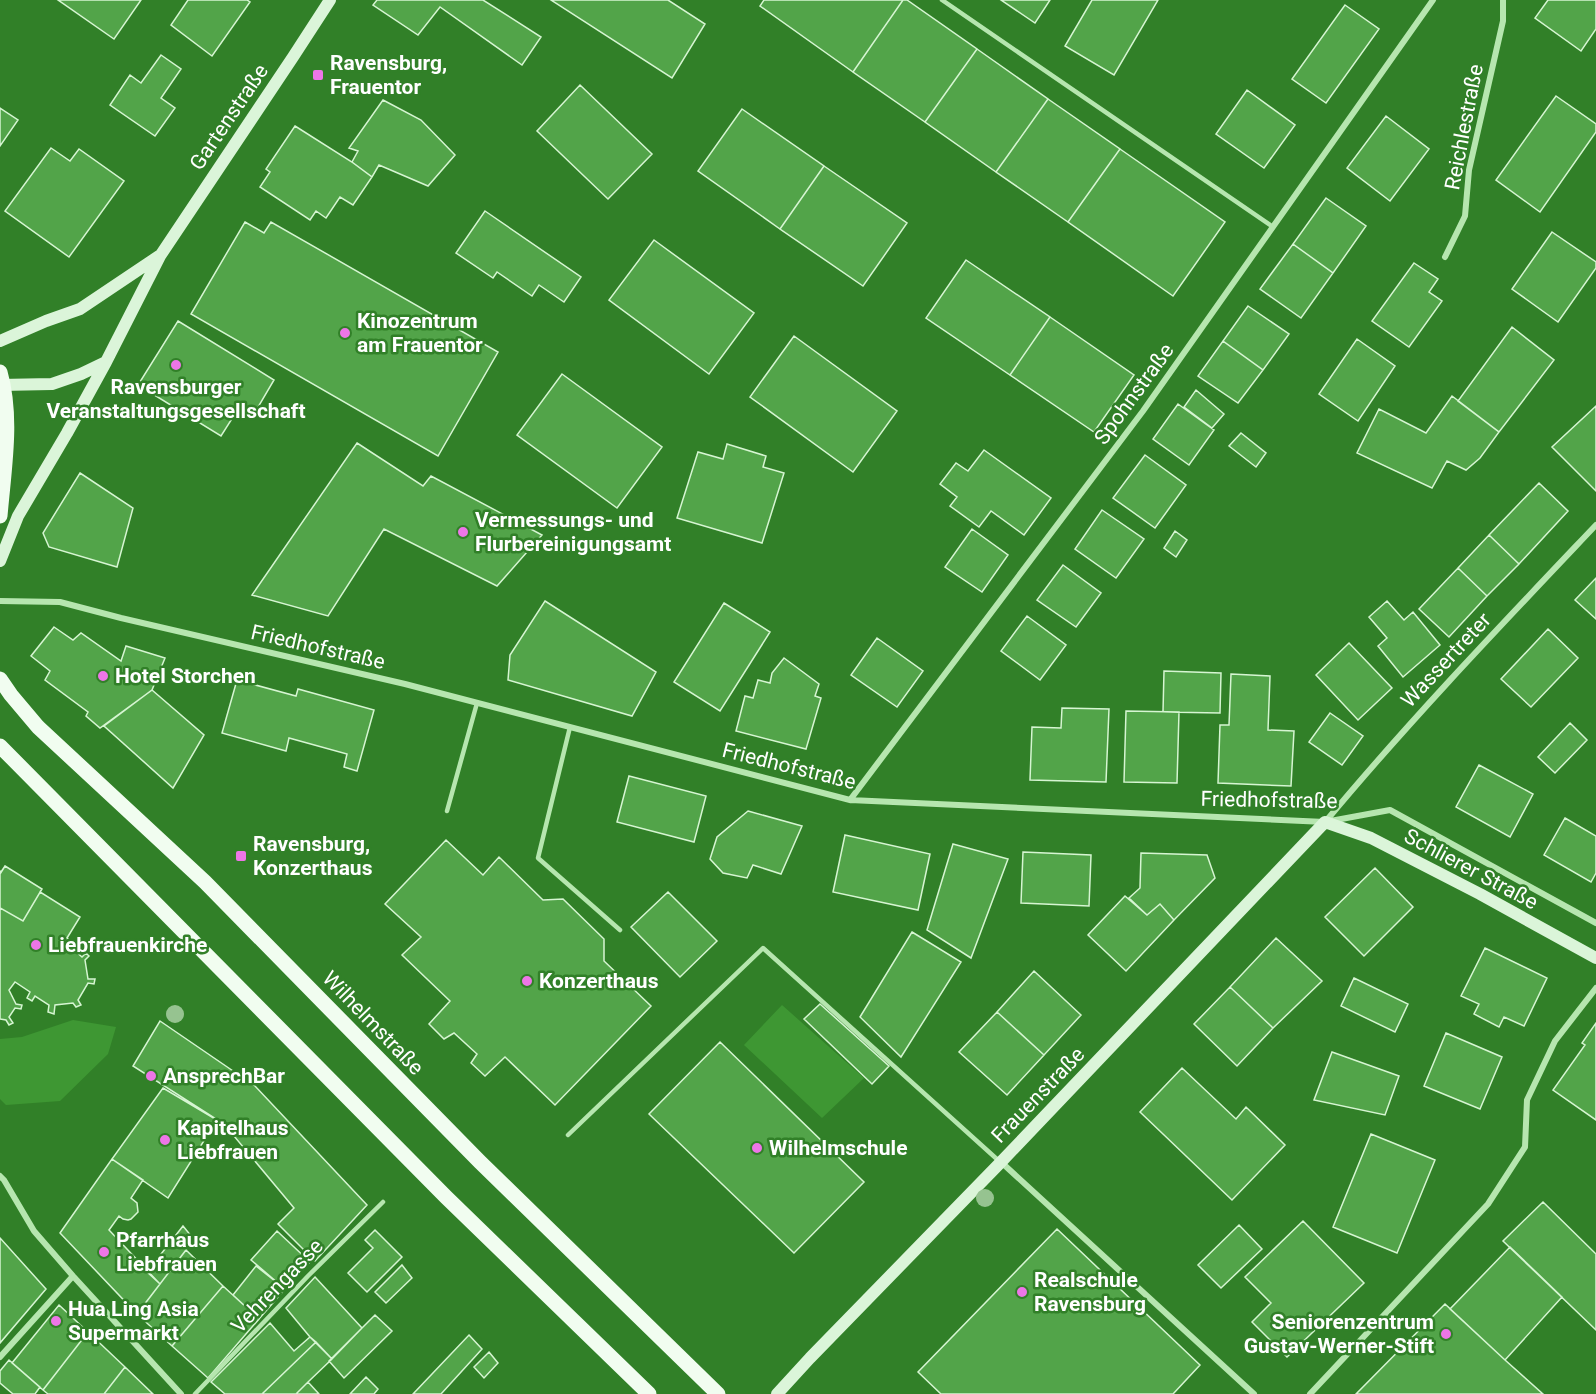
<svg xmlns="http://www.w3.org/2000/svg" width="1596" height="1394" viewBox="0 0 1596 1394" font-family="Roboto,sans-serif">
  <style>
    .green { fill: #3e9733 }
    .building { fill: #52a449; stroke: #d6f5d2; stroke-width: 1.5 }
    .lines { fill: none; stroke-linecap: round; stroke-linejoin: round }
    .lane { stroke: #b6e6af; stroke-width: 4.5 }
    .street { stroke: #b6e6af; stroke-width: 6 }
    .secondary { stroke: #dbf5d9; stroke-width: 12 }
    .primary { stroke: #f1fdf0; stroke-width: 15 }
    .tree { fill: #96c390 }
    .poi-dot { fill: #ed76e7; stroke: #318028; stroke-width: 2 }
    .labels { text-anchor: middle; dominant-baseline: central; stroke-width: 5; stroke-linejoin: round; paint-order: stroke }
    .poi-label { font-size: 21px; font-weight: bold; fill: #fff; stroke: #318028; text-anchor: start }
    .street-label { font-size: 21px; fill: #fff; stroke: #318028 }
  </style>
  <rect width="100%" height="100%" fill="#318028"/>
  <path class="green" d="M 782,1005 L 864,1078 L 822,1118 L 744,1045 Z
    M 73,1020 L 116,1027 L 108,1054 L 60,1101 L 6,1105 L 0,1099 L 0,1039 L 22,1037 Z"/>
  <path class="building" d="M 58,0 L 141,0 L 114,39 Z
    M 188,0 L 247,0 L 250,2 L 212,56 L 171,25 Z
    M 377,0 L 483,0 L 541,37 L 522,65 L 440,7 L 418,35 L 373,5 Z
    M 551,0 L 668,0 L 705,24 L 672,78 Z
    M 764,0 L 903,0 L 853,72 L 760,6 Z
    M 903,0 L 907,0 L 977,49 L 925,122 L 853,72 Z
    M 1001,0 L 1050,0 L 1035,23 Z
    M 1092,0 L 1158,0 L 1114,75 L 1065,46 Z
    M 1548,0 L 1596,0 L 1596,29 L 1581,51 L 1535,18 Z
    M 1345,5 L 1379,29 L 1326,103 L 1292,79 Z
    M 977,49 L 1048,99 L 996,172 L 925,122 Z
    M 161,55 L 181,69 L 161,98 L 175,108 L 155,136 L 110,105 L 130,75 L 141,83 Z
    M 580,85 L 652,154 L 608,199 L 537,131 Z
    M 1247,90 L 1295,125 L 1264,168 L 1216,134 Z
    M 1556,96 L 1596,124 L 1596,132 L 1540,212 L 1496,180 Z
    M 1048,99 L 1120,149 L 1068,222 L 996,172 Z
    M 383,100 L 421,120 L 455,155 L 428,186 L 379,165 L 372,177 L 352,162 L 358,151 L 349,148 Z
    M 0,108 L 18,120 L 0,146 Z
    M 742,109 L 824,166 L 780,229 L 698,171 Z
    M 1386,116 L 1429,149 L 1390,201 L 1347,168 Z
    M 295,126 L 352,162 L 372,177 L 353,205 L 340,197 L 326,218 L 316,211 L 310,220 L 260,187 L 270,172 L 266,169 Z
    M 51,148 L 70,161 L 79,149 L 124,181 L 69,257 L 5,211 Z
    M 1120,149 L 1225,222 L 1173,296 L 1068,222 Z
    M 824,166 L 907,223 L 863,286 L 780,229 Z
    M 1326,198 L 1366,226 L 1333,273 L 1293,244 Z
    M 485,211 L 581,277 L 564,302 L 539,285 L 532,296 L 497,272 L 493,278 L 456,253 Z
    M 245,222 L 264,233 L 271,222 L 498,352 L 438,456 L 191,314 Z
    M 1552,232 L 1596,262 L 1596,268 L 1558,322 L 1512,289 Z
    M 654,240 L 754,313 L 709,374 L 609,300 Z
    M 1293,244 L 1333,273 L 1301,318 L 1260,289 Z
    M 966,260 L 1050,317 L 1010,375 L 926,318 Z
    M 1414,263 L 1438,279 L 1429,292 L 1442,301 L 1409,347 L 1372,321 Z
    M 1248,306 L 1289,334 L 1263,370 L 1223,341 Z
    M 1050,317 L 1134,375 L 1094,432 L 1010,375 Z
    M 178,321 L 274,380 L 254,414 L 240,406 L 221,436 L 138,385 Z
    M 1512,327 L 1554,360 L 1499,432 L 1458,401 Z
    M 794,336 L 897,411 L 853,472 L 750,397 Z
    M 1357,339 L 1395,366 L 1358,421 L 1319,394 Z
    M 1223,341 L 1263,370 L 1238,403 L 1198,376 Z
    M 562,374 L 662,447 L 617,508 L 517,435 Z
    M 1196,390 L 1224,414 L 1212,428 L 1184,407 Z
    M 1452,396 L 1499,432 L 1480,458 L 1466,470 L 1447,461 L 1432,488 L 1357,453 L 1379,409 L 1426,433 Z
    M 1178,404 L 1214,430 L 1189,465 L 1153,439 Z
    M 1596,406 L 1596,491 L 1552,447 Z
    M 1241,433 L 1266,453 L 1256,467 L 1229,446 Z
    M 357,443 L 423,486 L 431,476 L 542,535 L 497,586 L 384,529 L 328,616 L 252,595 Z
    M 727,444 L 766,456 L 763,467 L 784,473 L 762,543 L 677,518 L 698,452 L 723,459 Z
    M 984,450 L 1051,498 L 1024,535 L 991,511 L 979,527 L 950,506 L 957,497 L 940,484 L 956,463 L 968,471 Z
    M 1145,455 L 1186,485 L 1155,528 L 1113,498 Z
    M 80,473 L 133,508 L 117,567 L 49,547 L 43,533 Z
    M 1539,483 L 1568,511 L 1519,564 L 1489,535 Z
    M 1102,510 L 1144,539 L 1116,578 L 1075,549 Z
    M 972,529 L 1008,555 L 982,592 L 945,567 Z
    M 1175,531 L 1187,540 L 1176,557 L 1164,548 Z
    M 1489,535 L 1519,564 L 1487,596 L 1458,568 Z
    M 1063,565 L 1101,593 L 1076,627 L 1037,600 Z
    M 1458,568 L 1487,596 L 1449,637 L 1419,609 Z
    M 1596,578 L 1596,619 L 1575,600 Z
    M 545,601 L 656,672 L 632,716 L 508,680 L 510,655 Z
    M 1387,601 L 1404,620 L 1413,612 L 1440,645 L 1403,677 L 1378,646 L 1387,638 L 1369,617 Z
    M 724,603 L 770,632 L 720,711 L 674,682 Z
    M 1027,616 L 1066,645 L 1040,680 L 1001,651 Z
    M 54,627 L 73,640 L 81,633 L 121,661 L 126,646 L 165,658 L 152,690 L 100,728 L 86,716 L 88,712 L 45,680 L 50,671 L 31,656 Z
    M 1548,629 L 1578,658 L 1531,707 L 1501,679 Z
    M 877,638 L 923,671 L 897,707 L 851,675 Z
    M 1349,643 L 1392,688 L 1358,720 L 1316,675 Z
    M 784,658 L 819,684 L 815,696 L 821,698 L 806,749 L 736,731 L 745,696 L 753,698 L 758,680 L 770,683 L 772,673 Z
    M 1164,671 L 1221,673 L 1220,713 L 1163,712 Z
    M 1231,674 L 1270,676 L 1268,730 L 1294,731 L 1291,786 L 1218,783 L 1220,725 L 1229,725 Z
    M 237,680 L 296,696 L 298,689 L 374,710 L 357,771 L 344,767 L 347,754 L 289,738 L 286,751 L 222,733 Z
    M 152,690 L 204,735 L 173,788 L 104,726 Z
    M 1062,708 L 1109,709 L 1106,782 L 1030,780 L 1032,727 L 1061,728 Z
    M 1126,711 L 1179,712 L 1177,783 L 1124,782 Z
    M 1330,713 L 1363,736 L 1342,765 L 1309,742 Z
    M 1570,723 L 1587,740 L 1555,773 L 1538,757 Z
    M 1479,765 L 1533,794 L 1510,837 L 1456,807 Z
    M 629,776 L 706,796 L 694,842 L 617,822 Z
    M 748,811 L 802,826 L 781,874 L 753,865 L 747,878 L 723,873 L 710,859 L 717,837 Z
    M 1565,818 L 1596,836 L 1596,873 L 1591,882 L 1544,855 Z
    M 845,835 L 930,854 L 918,910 L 833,892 Z
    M 446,840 L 483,875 L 499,857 L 543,900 L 563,899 L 604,939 L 604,961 L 651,1006 L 555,1105 L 505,1057 L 485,1076 L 471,1063 L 477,1054 L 454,1033 L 444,1039 L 429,1024 L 450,1001 L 402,955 L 421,937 L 385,904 Z
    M 953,844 L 1008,859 L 971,958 L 927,930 Z
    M 1023,852 L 1091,855 L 1089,906 L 1021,903 Z
    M 1141,853 L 1207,855 L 1215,878 L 1174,920 L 1160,904 L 1147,915 L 1129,898 L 1140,888 Z
    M 5,866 L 42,889 L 40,892 L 80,917 L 67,938 L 71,942 L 72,948 L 82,957 L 86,953 L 89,956 L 85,960 L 88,979 L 95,979 L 94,984 L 88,983 L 78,1000 L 81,1005 L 76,1007 L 73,1003 L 55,1005 L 54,1014 L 48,1012 L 49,1005 L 35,996 L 32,1001 L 27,998 L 30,992 L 15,982 L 9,990 L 16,1004 L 22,1005 L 21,1009 L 15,1008 L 9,1017 L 13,1023 L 9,1025 L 6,1020 L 0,1019 L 0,871 L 1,872 Z
    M 5,866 L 42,889 L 23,921 L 0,908 L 0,874 Z
    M 1375,868 L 1413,907 L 1364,956 L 1325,917 Z
    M 668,892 L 717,941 L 680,977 L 631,927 Z
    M 1125,896 L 1147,915 L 1160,904 L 1174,920 L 1126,971 L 1088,935 Z
    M 912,932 L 961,962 L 901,1057 L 860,1017 Z
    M 1276,938 L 1322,981 L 1273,1028 L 1230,987 Z
    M 1485,948 L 1547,978 L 1524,1026 L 1504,1017 L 1499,1027 L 1474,1014 L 1479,1004 L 1461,996 Z
    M 1034,971 L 1081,1015 L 1044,1055 L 997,1012 Z
    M 1354,978 L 1408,1004 L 1395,1032 L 1341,1006 Z
    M 1230,987 L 1273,1028 L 1237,1066 L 1194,1024 Z
    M 820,1004 L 889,1066 L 872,1084 L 804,1019 Z
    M 997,1012 L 1044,1055 L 1007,1095 L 959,1052 Z
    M 160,1021 L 255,1086 L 367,1205 L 315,1261 L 278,1224 L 294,1208 L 224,1124 L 133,1066 Z
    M 1596,1023 L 1596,1120 L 1553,1090 L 1585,1045 L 1582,1043 Z
    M 1446,1033 L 1502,1057 L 1480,1109 L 1424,1086 Z
    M 720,1042 L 864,1182 L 794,1253 L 649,1114 Z
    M 1332,1052 L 1399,1076 L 1385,1115 L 1314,1100 Z
    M 1182,1068 L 1236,1119 L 1246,1107 L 1285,1145 L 1232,1200 L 1140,1112 Z
    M 163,1088 L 217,1120 L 168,1198 L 112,1159 Z
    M 1371,1134 L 1435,1160 L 1397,1253 L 1333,1227 Z
    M 112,1159 L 143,1180 L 131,1198 L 137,1203 L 138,1212 L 131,1219 L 128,1220 L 123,1219 L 119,1216 L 109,1230 L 160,1284 L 137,1314 L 60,1233 Z
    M 1543,1202 L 1596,1254 L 1596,1330 L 1503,1241 Z
    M 1303,1221 L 1364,1283 L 1287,1357 L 1252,1322 L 1271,1303 L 1245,1277 Z
    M 1239,1225 L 1262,1249 L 1221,1288 L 1198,1265 Z
    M 183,1226 L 192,1237 L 186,1250 L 160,1284 L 147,1272 Z
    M 1057,1229 L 1200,1365 L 1173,1394 L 941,1394 L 918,1372 Z
    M 375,1230 L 402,1257 L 367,1292 L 348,1273 L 373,1248 L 365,1240 Z
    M 277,1231 L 310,1262 L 285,1289 L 251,1260 Z
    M 0,1238 L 46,1289 L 0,1343 Z
    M 1510,1247 L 1562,1297 L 1505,1360 L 1450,1309 Z
    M 186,1250 L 223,1286 L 172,1346 L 137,1314 Z
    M 402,1265 L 412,1278 L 386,1303 L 375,1292 Z
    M 256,1266 L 285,1289 L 259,1319 L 233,1295 Z
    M 315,1277 L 362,1328 L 332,1359 L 310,1337 L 286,1308 Z
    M 223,1286 L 259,1319 L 208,1378 L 172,1346 Z
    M 1445,1304 L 1505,1360 L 1543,1394 L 1356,1394 Z
    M 59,1305 L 88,1332 L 43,1390 L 12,1363 Z
    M 375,1315 L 392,1331 L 344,1378 L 329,1361 Z
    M 270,1323 L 294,1351 L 310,1337 L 316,1342 L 262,1394 L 225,1394 L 211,1382 Z
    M 88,1332 L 125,1367 L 104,1394 L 48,1394 L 43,1390 Z
    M 469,1335 L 482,1349 L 441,1394 L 413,1394 Z
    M 316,1342 L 332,1359 L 308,1382 L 296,1394 L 262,1394 Z
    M 489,1352 L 498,1363 L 484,1378 L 474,1367 Z
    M 9,1360 L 40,1387 L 35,1394 L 13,1394 L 0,1383 L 0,1371 Z
    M 125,1367 L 153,1394 L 104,1394 Z
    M 366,1377 L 378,1389 L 374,1394 L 350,1394 Z
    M 308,1382 L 319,1394 L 296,1394 Z"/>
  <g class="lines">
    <path class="lane" d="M 942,0 L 1273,227
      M 570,727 L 538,858 L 620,930
      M 447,811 L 477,703
      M 568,1135 L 763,948 L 999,1161
      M 195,1394 L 308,1276 L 383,1202"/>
    <path class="street" d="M 1445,257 L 1465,216 L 1469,170 L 1503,21 L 1503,0
      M 0,601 L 60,602 L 121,618 L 405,684 L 850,800 L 1325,822 L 1390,810 L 1596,923
      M 850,800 L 1143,411 L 1433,0
      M 1326,821 C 1411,719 1504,622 1596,525
      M 1001,1162 L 1254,1394
      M 0,1176 L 4,1180 L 34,1231 L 73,1276 L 181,1394
      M 0,1357 L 73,1276
      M 1310,1394 L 1488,1204 L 1525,1147 L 1527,1100 L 1555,1041 L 1596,988"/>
    <path class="secondary" d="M 0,341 L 46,321 L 80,309 L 159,256
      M 0,385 L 52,384 L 81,374 L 106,362
      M 0,561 L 18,516 L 67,433 L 106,362 L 160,256 L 293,57 L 330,0
      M 777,1394 L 810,1358 L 1001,1162 L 1325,822 L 1371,838 L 1480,894 L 1596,958"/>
    <path class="primary" d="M 0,372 C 13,418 4,468 0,516
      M 0,679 L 11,695 L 38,727 L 205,882 L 480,1162 L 718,1394
      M 0,746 L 446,1197 L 649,1394"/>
  </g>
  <g class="tree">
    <circle cx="175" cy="1014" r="9"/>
    <circle cx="985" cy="1198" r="9"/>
  </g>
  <g class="poi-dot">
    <rect x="312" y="69" width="12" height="12" rx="3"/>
    <circle cx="345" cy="333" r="6"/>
    <circle cx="176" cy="365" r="6"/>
    <circle cx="463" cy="532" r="6"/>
    <circle cx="103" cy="676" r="6"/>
    <rect x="235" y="850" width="12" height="12" rx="3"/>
    <circle cx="36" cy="945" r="6"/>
    <circle cx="527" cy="981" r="6"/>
    <circle cx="151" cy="1076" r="6"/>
    <circle cx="165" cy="1140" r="6"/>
    <circle cx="757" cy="1148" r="6"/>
    <circle cx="104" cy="1252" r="6"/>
    <circle cx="1022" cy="1292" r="6"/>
    <circle cx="56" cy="1321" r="6"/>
    <circle cx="1446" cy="1334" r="6"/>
  </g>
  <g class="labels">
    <g class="poi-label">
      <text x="330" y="63">Ravensburg,<tspan x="330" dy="24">Frauentor</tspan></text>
      <text x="357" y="321">Kinozentrum<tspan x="357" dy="24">am Frauentor</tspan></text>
      <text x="176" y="387" text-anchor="middle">Ravensburger<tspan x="176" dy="24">Veranstaltungsgesellschaft</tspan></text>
      <text x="475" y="520">Vermessungs- und<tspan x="475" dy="24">Flurbereinigungsamt</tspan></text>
      <text x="115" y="676">Hotel Storchen</text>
      <text x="253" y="844">Ravensburg,<tspan x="253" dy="24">Konzerthaus</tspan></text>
      <text x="48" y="945">Liebfrauenkirche</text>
      <text x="539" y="981">Konzerthaus</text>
      <text x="163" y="1076">AnsprechBar</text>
      <text x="177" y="1128">Kapitelhaus<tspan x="177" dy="24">Liebfrauen</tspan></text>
      <text x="769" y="1148">Wilhelmschule</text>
      <text x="116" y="1240">Pfarrhaus<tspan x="116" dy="24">Liebfrauen</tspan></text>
      <text x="1034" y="1280">Realschule<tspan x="1034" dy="24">Ravensburg</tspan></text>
      <text x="68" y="1309">Hua Ling Asia<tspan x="68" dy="24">Supermarkt</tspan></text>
      <text x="1434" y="1322" text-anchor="end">Seniorenzentrum<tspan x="1434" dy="24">Gustav-Werner-Stift</tspan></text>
    </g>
    <g class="street-label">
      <text transform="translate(229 117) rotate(-56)">Gartenstraße</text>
      <text transform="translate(1464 127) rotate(-79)">Reichlestraße</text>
      <text transform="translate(1134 394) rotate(-54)">Spohnstraße</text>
      <text transform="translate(318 647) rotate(13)">Friedhofstraße</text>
      <text transform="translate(1446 660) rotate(-47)">Wassertreter</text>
      <text transform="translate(789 766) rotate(14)">Friedhofstraße</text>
      <text transform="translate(1269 800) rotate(1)">Friedhofstraße</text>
      <text transform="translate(1471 869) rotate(28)">Schlierer Straße</text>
      <text transform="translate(373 1023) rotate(46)">Wilhelmstraße</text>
      <text transform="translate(1038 1095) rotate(-46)">Frauenstraße</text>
      <text transform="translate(277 1286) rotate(-46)">Vehrengasse</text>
    </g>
  </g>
</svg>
